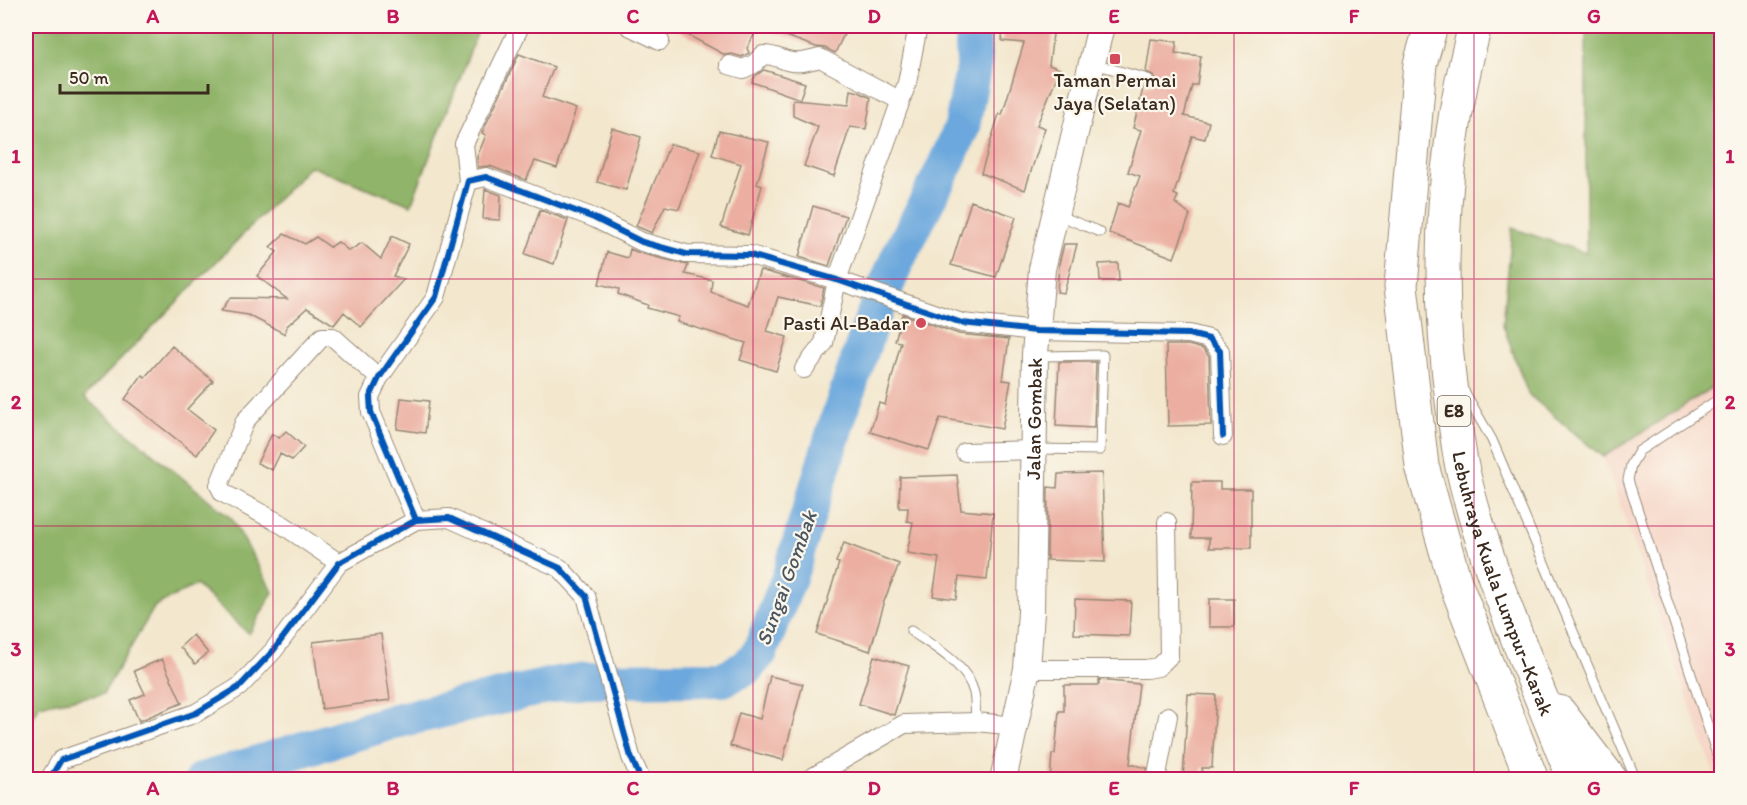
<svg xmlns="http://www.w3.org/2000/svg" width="1747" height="805" viewBox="0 0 1747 805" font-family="Itim,sans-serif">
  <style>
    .built { fill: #f5d2c3 }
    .forest { fill: #90b469; stroke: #666f44; stroke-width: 1.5 }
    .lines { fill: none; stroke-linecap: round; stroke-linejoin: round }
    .river { stroke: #6ca8dd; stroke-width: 36 }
    .building { fill: #ebaea0 }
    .lane-casing { stroke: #978876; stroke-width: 11 }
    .street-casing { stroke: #978876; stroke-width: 20 }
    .secondary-casing { stroke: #978876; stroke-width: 28 }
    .highway-casing { stroke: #978876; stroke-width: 35 }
    .lane { stroke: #fff; stroke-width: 9 }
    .street { stroke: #fff; stroke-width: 18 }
    .secondary { stroke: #fff; stroke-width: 26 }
    .highway { stroke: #fff; stroke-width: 33 }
    .cycleway-casing { stroke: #fbf7ec; stroke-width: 10 }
    .cycleway { stroke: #0057b8; stroke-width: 6 }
    .grid { fill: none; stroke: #c2185b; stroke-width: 1.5; stroke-opacity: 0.55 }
    .poi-dot { fill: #d1495b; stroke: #fbf7ec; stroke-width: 2 }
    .labels { text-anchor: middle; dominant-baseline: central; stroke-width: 4.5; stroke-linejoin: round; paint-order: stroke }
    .shield { fill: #fbf7ec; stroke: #75685c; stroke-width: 1.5 }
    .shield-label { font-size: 18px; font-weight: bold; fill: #3b2a1e }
    .poi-label { font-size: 20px; fill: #3b2a1e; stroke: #fbf7ec }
    .street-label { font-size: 20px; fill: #3b2a1e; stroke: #fbf7ec }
    .water-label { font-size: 21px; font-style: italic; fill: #4c5661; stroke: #fbf7ec }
    .neatline { fill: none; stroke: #c2185b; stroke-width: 2 }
    .grid-label { font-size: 20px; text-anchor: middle; font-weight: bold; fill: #c2185b }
  </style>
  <rect width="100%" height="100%" fill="#fbf7ec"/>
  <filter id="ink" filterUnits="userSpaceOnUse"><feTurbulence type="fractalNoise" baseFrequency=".0167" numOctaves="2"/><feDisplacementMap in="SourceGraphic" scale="12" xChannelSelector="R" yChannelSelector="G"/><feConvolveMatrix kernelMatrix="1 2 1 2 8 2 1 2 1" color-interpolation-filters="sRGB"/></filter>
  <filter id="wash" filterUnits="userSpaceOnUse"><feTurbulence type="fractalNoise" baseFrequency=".008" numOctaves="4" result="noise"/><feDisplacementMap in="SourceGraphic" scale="24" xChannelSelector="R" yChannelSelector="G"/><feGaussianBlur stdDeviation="1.35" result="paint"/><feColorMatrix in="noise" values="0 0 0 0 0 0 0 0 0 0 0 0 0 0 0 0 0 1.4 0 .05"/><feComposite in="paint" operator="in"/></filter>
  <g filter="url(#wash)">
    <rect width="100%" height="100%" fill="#f3e7cd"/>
    <path class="built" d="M 1721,382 L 1721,779 L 1716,779 L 1603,457 Z"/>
    <path class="forest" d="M 26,26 L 480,26 L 411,205 L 310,166 L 84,397 L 232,519 L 273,592 L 249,634 L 196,585 L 155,606 L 103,694 L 39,705 L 26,727 Z
      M 1586,26 L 1722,26 L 1721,382 L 1603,457 L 1528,394 L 1503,325 L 1512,228 L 1586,253 Z"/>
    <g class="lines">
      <path class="river" d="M 202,780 L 395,721 L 557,684 L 587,680 L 723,679 L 746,668 L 760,652 L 790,575 L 837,422 L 872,319 L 898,258 L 943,170 L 962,127 L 974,63 L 972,26"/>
    </g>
    <g id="blocks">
      <path class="building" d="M 671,26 L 759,26 L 747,48 L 749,53 L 742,57 L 732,54 L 725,55 Z
        M 762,26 L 848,26 L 835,53 L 825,48 L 816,47 L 761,27 Z
        M 1003,26 L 1054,26 L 1049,65 L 1060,69 L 1037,125 L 1045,128 L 1025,190 L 981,173 L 999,114 L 1002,115 L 1024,43 L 1002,41 Z
        M 1151,39 L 1177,42 L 1175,53 L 1201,56 L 1197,85 L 1192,85 L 1184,116 L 1209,122 L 1205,139 L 1192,136 L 1174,194 L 1178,196 L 1175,203 L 1190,215 L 1174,258 L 1109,233 L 1118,203 L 1128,207 L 1140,176 L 1128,172 L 1141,130 L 1133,128 L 1144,85 L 1150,85 L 1155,80 L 1153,75 L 1146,72 Z
        M 519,54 L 554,67 L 542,97 L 576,109 L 557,168 L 535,161 L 526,180 L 490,166 L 478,167 L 477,157 L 486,135 L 482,133 Z
        M 764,70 L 805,83 L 800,99 L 752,82 L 755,76 Z
        M 851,90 L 859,92 L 871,98 L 866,129 L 850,127 L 834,176 L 804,166 L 818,127 L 793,116 L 793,100 L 849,105 Z
        M 612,128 L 641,137 L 626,190 L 597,182 Z
        M 719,131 L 769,142 L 757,184 L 762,186 L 748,235 L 721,227 L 741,164 L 712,155 Z
        M 670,144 L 700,151 L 679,209 L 665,206 L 652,233 L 636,226 Z
        M 485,189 L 501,195 L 500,220 L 483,219 Z
        M 971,201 L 1016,217 L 996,277 L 951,265 Z
        M 813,206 L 846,216 L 829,266 L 799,257 Z
        M 540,210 L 568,220 L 554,264 L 525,254 Z
        M 284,234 L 305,244 L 316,237 L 330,247 L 338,242 L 349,251 L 362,243 L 381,259 L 392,236 L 409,244 L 393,276 L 404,279 L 361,327 L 344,312 L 334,325 L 307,308 L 287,326 L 285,334 L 248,315 L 221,311 L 230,298 L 287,299 L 257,276 L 277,252 L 270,247 Z
        M 1064,244 L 1077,244 L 1064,293 L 1057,292 L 1059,264 Z
        M 630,249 L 639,253 L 688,265 L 685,274 L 712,280 L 711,292 L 748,305 L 760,270 L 824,288 L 820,306 L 778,297 L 767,331 L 787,337 L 776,371 L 740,360 L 746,343 L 677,322 L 679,317 L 647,308 L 648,305 L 618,294 L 619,289 L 599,284 L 607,252 L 628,258 Z
        M 1118,263 L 1119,281 L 1100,281 L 1099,264 Z
        M 902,314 L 959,334 L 1009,339 L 1003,380 L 1011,381 L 1002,429 L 940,418 L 929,450 L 870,432 L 879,403 L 885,405 L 901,342 L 895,341 Z
        M 1166,345 L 1188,345 L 1203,349 L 1209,356 L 1211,425 L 1168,426 Z
        M 172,346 L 213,381 L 187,409 L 214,430 L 197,455 L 125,399 L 142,375 L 145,377 Z
        M 1059,362 L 1096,362 L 1094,428 L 1056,426 Z
        M 401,398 L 429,401 L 425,433 L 397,429 Z
        M 286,431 L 304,447 L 292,460 L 280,454 L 272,470 L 257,463 L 272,434 L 279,438 Z
        M 1102,473 L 1105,562 L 1047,560 L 1048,487 L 1057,488 L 1058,474 Z
        M 957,475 L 961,510 L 993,513 L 987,580 L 959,577 L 956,599 L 933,596 L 939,558 L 907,553 L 913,522 L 907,521 L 908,508 L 899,508 L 900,477 Z
        M 1192,482 L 1220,482 L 1220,489 L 1251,489 L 1251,548 L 1209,548 L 1209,538 L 1191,538 Z
        M 844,543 L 899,564 L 883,604 L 884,604 L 870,651 L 817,634 L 839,563 L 836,562 Z
        M 1075,599 L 1131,601 L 1129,636 L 1074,634 Z
        M 1209,599 L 1234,599 L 1234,627 L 1209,627 Z
        M 381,634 L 390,700 L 322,709 L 313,642 Z
        M 193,635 L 208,653 L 195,664 L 180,647 Z
        M 874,656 L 909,666 L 894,715 L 859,704 Z
        M 162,659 L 182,703 L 139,721 L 130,700 L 145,694 L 134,671 Z
        M 770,676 L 803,684 L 783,760 L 730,746 L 739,713 L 760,719 Z
        M 1099,680 L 1139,684 L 1130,764 L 1147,768 L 1145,780 L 1050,780 L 1052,754 L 1055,754 L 1059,711 L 1064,711 L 1064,685 L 1099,685 Z
        M 1188,694 L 1216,695 L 1212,768 L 1202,768 L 1202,780 L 1183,780 Z"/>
    </g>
  </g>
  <g filter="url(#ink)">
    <use href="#blocks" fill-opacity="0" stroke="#978876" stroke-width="1.5"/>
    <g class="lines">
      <g class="lane-casing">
        <path id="lane" d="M 1094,64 L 1148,79
          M 1058,215 L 1100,232
          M 1464,391 L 1492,440 L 1636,780
          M 1722,397 L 1639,451 L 1631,465 L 1628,480 L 1722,770
          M 1036,449 L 1100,450 L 1103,355 L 1042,356 L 1042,362
          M 911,631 C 934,647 967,664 974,693 C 976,702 975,712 976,722"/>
      </g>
      <g class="street-casing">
        <path id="street" d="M 629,26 L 660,41
          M 729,65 L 743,69 L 754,64 L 763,55 C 773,55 778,58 787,61 C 798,64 809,61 820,58 L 899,100
          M 468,181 L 464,144 L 520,26
          M 804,369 L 824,343 L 837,280 L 907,83 L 918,26
          M 965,452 L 1033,450
          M 416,520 L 371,412 L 370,397 L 379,378 L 436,297 L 468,181 L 486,177 L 594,218 L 642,242 L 686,254 L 750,255 L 837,280 L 962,323 L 1036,331 L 1189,334 L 1209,339 L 1220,351 L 1223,436
          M 339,563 L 283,525 L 223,493 L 219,485 L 245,421 L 322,337 L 333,337 L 379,378
          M 1027,669 L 1146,669 L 1158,667 L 1169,656 L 1167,522
          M 49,780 L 61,760 L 196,713 L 239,687 L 273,651 L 339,563 L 416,520 L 449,518 L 560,568 L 586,596 L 631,757 L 641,780
          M 808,780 L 904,724 L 976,722 L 1016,726
          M 1156,780 L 1168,716"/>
      </g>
      <g class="secondary-casing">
        <g id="secondary">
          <path id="s1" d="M 1003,780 L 1027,669 L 1031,612 L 1035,354 L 1042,269 L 1101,26"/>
        </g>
      </g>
      <g class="highway-casing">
        <g id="highway">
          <path d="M 1431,26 L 1420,64 L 1401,286 L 1422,466 L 1455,582 L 1532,780"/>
          <path id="s2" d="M 1475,26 C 1441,151 1435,280 1453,409 C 1456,428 1458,448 1462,467 C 1487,575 1534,677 1574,780"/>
          <path d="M 1559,712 L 1611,780"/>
        </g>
      </g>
      <use href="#lane" class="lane"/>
      <use href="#street" class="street"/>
      <use href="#secondary" class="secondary"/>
      <use href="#highway" class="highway"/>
      <g class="cycleway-casing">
        <path id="cycleway" d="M 416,520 L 371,412 L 370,397 L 379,378 L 436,297 L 468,181 L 486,177 L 594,218 L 642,242 L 686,254 L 750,255 L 837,280 L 962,323 L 1036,331 L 1189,334 L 1209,339 L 1220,351 L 1223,436
          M 49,780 L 61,760 L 196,713 L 239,687 L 273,651 L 339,563 L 416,520 L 449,518 L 560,568 L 586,596 L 631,757 L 641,780"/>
      </g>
      <use href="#cycleway" class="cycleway"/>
    </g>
  </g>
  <path class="grid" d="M 273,26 L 273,780M 513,26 L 513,780M 753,26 L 753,780M 994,26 L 994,780M 1234,26 L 1234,780M 1474,26 L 1474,780M 26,279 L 1722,279M 26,526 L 1722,526"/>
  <g class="poi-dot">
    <rect x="1109" y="53" width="12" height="12" rx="3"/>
    <circle cx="921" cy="323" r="6"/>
  </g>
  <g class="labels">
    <rect class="shield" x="1437.5" y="396" width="33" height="30" rx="4.5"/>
    <g class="shield-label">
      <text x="1454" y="411">E8</text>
    </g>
    <g class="poi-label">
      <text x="1115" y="80">Taman Permai<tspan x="1115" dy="23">Jaya (Selatan)</tspan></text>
      <text x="909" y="323" text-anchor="end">Pasti Al-Badar</text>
    </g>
    <g class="street-label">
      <text stroke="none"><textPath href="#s1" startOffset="364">Jalan Gombak</textPath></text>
      <text stroke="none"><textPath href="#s2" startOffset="568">Lebuhraya Kuala Lumpur–Karak</textPath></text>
    </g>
    <g class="water-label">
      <text transform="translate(786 578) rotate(-70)">Sungai Gombak</text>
    </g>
  </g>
  <rect width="1747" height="805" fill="none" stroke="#fbf7ec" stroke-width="66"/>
  <path d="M60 84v9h148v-9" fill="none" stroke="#3b2a1e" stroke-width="3"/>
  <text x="69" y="84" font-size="18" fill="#3b2a1e" stroke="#fbf7ec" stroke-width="4.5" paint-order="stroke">50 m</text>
  <rect x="33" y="33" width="1681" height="739" class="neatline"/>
  <g class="grid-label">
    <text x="153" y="23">A</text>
    <text x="393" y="23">B</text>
    <text x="633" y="23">C</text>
    <text x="874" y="23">D</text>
    <text x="1114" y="23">E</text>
    <text x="1354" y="23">F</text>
    <text x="1594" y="23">G</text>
    <text x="16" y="163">1</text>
    <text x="1730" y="163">1</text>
    <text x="16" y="409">2</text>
    <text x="1730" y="409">2</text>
    <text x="16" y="656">3</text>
    <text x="1730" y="656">3</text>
    <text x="153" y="795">A</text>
    <text x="393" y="795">B</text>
    <text x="633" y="795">C</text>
    <text x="874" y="795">D</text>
    <text x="1114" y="795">E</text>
    <text x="1354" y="795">F</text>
    <text x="1594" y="795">G</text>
  </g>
</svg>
